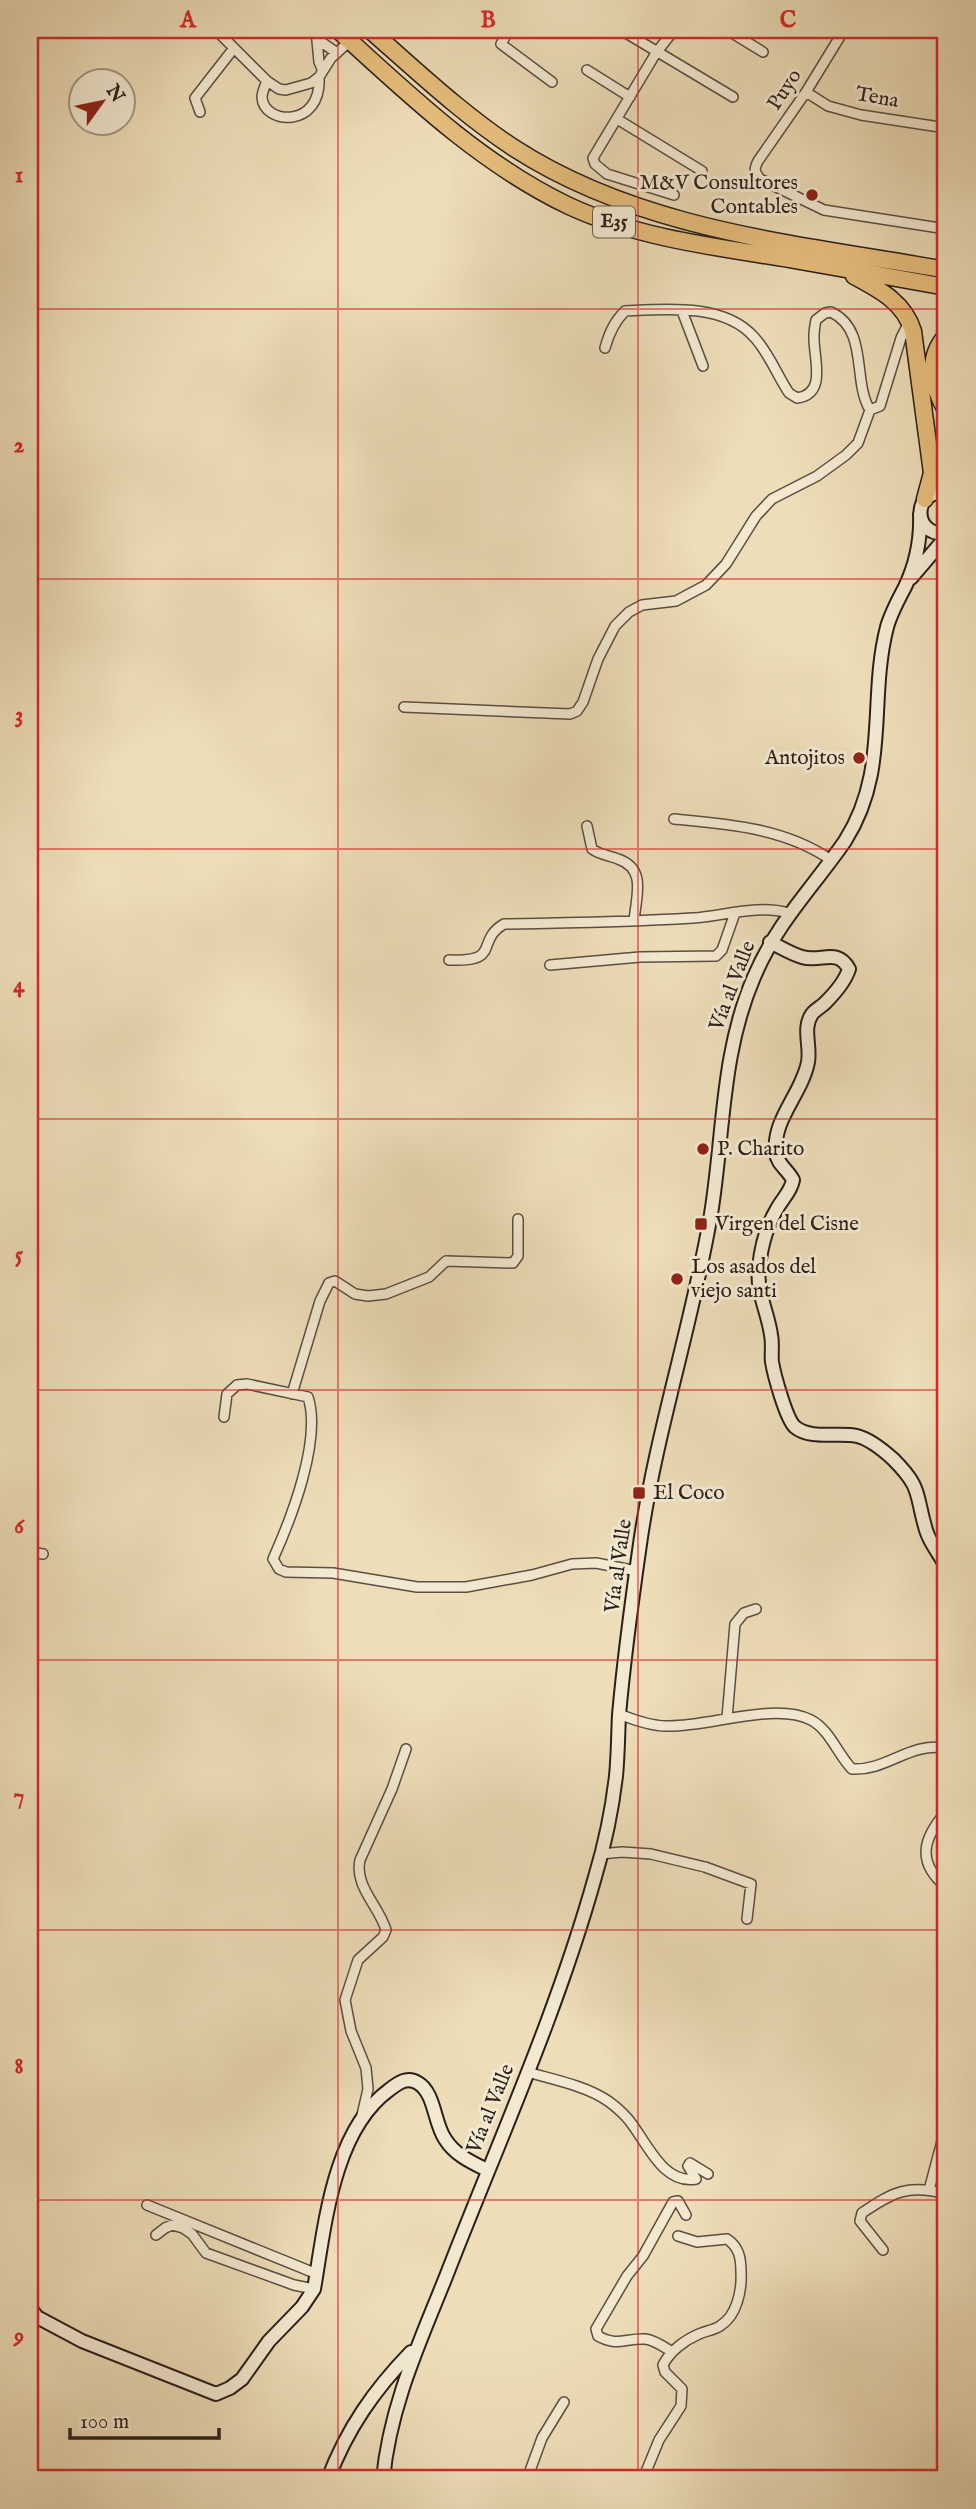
<svg xmlns="http://www.w3.org/2000/svg" width="976" height="2509" viewBox="0 0 976 2509" font-family="'IM FELL English',serif">
  <style>
    .lines { fill: none; stroke-linecap: round; stroke-linejoin: round }
    .street-casing { stroke: #5b4e42; stroke-width: 12 }
    .secondary-casing { stroke: #2a1f1a; stroke-width: 16 }
    .highway-casing { stroke: #2a1f1a; stroke-width: 19 }
    .street { stroke: #f3e9d1; stroke-width: 9 }
    .secondary { stroke: #f3e9d1; stroke-width: 12 }
    .highway { stroke: #e6be7c; stroke-width: 16 }
    .grid { fill: none; stroke: #d62828; stroke-width: 2; stroke-opacity: 0.55 }
    .poi-dot { fill: #8f2418; stroke: #f3e9d1; stroke-width: 2.5 }
    .labels { text-anchor: middle; dominant-baseline: central; stroke-width: 6; stroke-linejoin: round; paint-order: stroke }
    .shield { fill: #f3e9d1; stroke: #665c51; stroke-width: 2 }
    .shield-label { font-size: 19px; font-weight: bold; fill: #2a1f1a }
    .street-label { font-size: 21px; fill: #2a1f1a; stroke: #f3e9d1 }
    .poi-label { font-size: 21px; fill: #2a1f1a; stroke: #f3e9d1; text-anchor: start }
    .neatline { fill: none; stroke: #d62828; stroke-width: 2.5 }
    .grid-label { font-size: 23px; text-anchor: middle; font-weight: bold; fill: #d62828 }
  </style>
  <rect width="100%" height="100%" fill="#edddb8"/>
  <filter id="stains"><feTurbulence type="fractalNoise" baseFrequency=".00286" numOctaves="4"/><feColorMatrix values="0 0 0 0 .2 0 0 0 0 .09 0 0 0 0 .02 0 0 0 .5 -.17"/></filter>
  <radialGradient id="worn" r=".72"><stop offset=".6" stop-color="#630" stop-opacity="0"/><stop offset="1" stop-color="#630" stop-opacity=".3"/></radialGradient>
  <g class="lines">
    <g class="street-casing">
      <path id="street" d="M 216,30 L 267,81 L 279,89 L 286,90 L 311,83 L 319,77 L 331,58 L 350,41
        M 316,30 L 319,62 L 322,69
        M 509,30 L 501,44 L 552,82
        M 621,30 L 733,97
        M 674,30 L 656,53 L 593,158 L 595,164 L 607,174 L 674,195
        M 727,30 L 763,52
        M 844,30 L 806,92 L 758,161 C 754,169 754,171 760,179 L 824,210 L 946,229
        M 317,39 L 337,53
        M 587,70 L 630,97
        M 267,81 C 265,86 262,92 262,97 C 263,125 322,129 319,77
        M 806,92 L 828,106 L 861,115 L 946,128
        M 200,112 L 195,98 L 234,48
        M 617,119 L 702,171
        M 682,311 L 703,366
        M 605,348 C 609,333 614,322 625,311 C 666,309 724,303 754,337 C 769,353 777,375 789,393 L 797,398 C 828,394 813,357 814,336 C 814,331 815,325 816,320 L 825,313 L 831,312 C 869,330 852,381 870,410 L 880,406 L 901,338 L 909,322
        M 404,707 L 570,714 L 577,711 L 583,702 L 598,659 L 615,626 L 629,612 L 642,605 L 676,601 L 706,585 L 726,564 L 756,516 L 772,499 L 817,476 L 846,455 L 858,443 L 870,410
        M 674,819 C 728,824 785,828 831,860
        M 587,826 L 592,849 C 600,855 608,855 618,859 C 647,869 636,896 634,921
        M 449,960 C 503,962 474,942 504,924 C 567,923 630,922 693,918 C 724,916 758,904 789,913
        M 550,965 L 640,957 L 716,956 L 722,950 L 735,913
        M 292,1394 L 320,1301 L 329,1283 L 335,1281 L 355,1294 L 368,1296 L 386,1294 L 429,1277 L 446,1261 L 513,1263 L 518,1256 L 518,1219
        M 224,1417 L 227,1394 L 237,1385 L 247,1384 L 308,1397 C 322,1440 291,1519 273,1559 L 279,1569 L 286,1572 L 333,1573 L 417,1587 L 466,1587 L 532,1575 L 572,1564 L 596,1563 L 637,1571
        M 30,1552 L 43,1554
        M 619,1714 C 634,1720 651,1726 666,1726 C 706,1728 775,1701 811,1720 C 830,1730 838,1755 852,1769 C 887,1771 909,1742 946,1748
        M 727,1718 L 735,1624 L 744,1613 L 756,1609
        M 946,1812 C 923,1838 916,1862 946,1887
        M 601,1854 L 622,1852 L 651,1854 L 705,1867 L 751,1884 L 747,1919
        M 527,2072 C 551,2079 587,2086 608,2101 C 615,2106 622,2112 628,2119 C 646,2140 662,2185 696,2179 L 688,2166 L 690,2163 L 708,2174
        M 362,2115 L 368,2089 L 366,2068 L 351,2031 L 345,2000 L 358,1960 L 383,1937 L 386,1930 C 379,1906 354,1886 360,1860 L 392,1789 L 406,1749
        M 929,2190 L 946,2126
        M 147,2205 L 317,2274
        M 156,2235 L 165,2228 L 172,2225 L 183,2228 L 192,2234 L 206,2253 L 294,2285 L 314,2289
        M 883,2250 L 860,2221 L 862,2213 C 893,2192 908,2184 946,2194
        M 672,2352 C 664,2347 655,2340 645,2339 C 625,2338 618,2347 598,2336 L 596,2329 L 627,2276 L 643,2256 L 673,2202 L 678,2201 L 686,2215
        M 527,2479 L 542,2438 L 564,2402
        M 643,2479 L 659,2440 L 681,2406 L 682,2389 L 665,2372 L 663,2365 C 670,2351 685,2340 699,2334 C 706,2331 714,2330 720,2326 C 737,2316 742,2290 741,2272 C 741,2258 739,2247 727,2239 L 697,2242 L 678,2236"/>
    </g>
    <g class="secondary-casing">
      <path id="secondary" d="M 946,493 C 912,488 912,537 946,533
        M 911,578 L 946,537
        M 770,942 C 780,947 791,954 802,957 C 821,963 837,947 849,969 C 845,982 835,993 825,1003 C 821,1007 815,1010 812,1014 C 802,1028 811,1046 808,1062 C 802,1094 772,1119 776,1153 C 777,1164 788,1170 793,1180 C 791,1191 784,1197 778,1207 C 767,1225 761,1246 759,1268 C 756,1292 768,1312 771,1335 C 773,1344 771,1353 772,1362 C 774,1374 786,1419 795,1427 C 811,1440 838,1432 857,1436 C 870,1439 883,1450 893,1459 C 923,1489 915,1494 926,1530 C 930,1544 940,1554 946,1567
        M 30,2308 L 37,2317 L 82,2341 L 216,2394 L 230,2388 L 242,2379 L 269,2341 L 302,2307 L 314,2289 C 325,2225 333,2131 389,2090 C 398,2083 407,2076 418,2083 C 435,2093 434,2123 445,2139 C 455,2155 471,2162 487,2170
        M 328,2479 C 347,2429 374,2390 411,2352
        M 383,2479 C 390,2405 420,2342 447,2274 C 498,2143 557,2013 595,1877 C 605,1844 612,1810 616,1776 C 618,1756 618,1735 619,1715 C 624,1658 632,1600 640,1544 C 656,1432 692,1325 711,1214 C 724,1134 721,1053 754,977 C 778,921 811,890 845,841 C 890,770 868,701 887,627 C 891,613 898,600 905,587 C 916,564 921,540 920,514"/>
    </g>
    <g class="highway-casing">
      <path id="highway" d="M 338,30 C 409,95 481,164 569,206 C 638,238 715,247 790,259 C 842,268 894,278 946,287
        M 370,30 C 417,71 462,114 514,148 C 642,231 800,244 946,270
        M 854,276 C 880,290 904,302 913,331 L 932,473 L 925,499
        M 946,336 C 926,358 932,387 946,410"/>
    </g>
    <use href="#street" class="street"/>
    <use href="#secondary" class="secondary"/>
    <use href="#highway" class="highway"/>
  </g>
  <path class="grid" d="M 338,30 L 338,2479M 638,30 L 638,2479M 30,309 L 946,309M 30,579 L 946,579M 30,849 L 946,849M 30,1119 L 946,1119M 30,1390 L 946,1390M 30,1660 L 946,1660M 30,1930 L 946,1930M 30,2200 L 946,2200"/>
  <g class="poi-dot">
    <circle cx="812" cy="195" r="7"/>
    <circle cx="859" cy="758" r="7"/>
    <circle cx="703" cy="1149" r="7"/>
    <rect x="694" y="1217" width="14" height="14" rx="3.5"/>
    <circle cx="677" cy="1279" r="7"/>
    <rect x="632" y="1486" width="14" height="14" rx="3.5"/>
  </g>
  <g class="labels">
    <rect class="shield" x="593" y="206.5" width="42" height="31" rx="5"/>
    <g class="shield-label">
      <text x="614" y="222">E35</text>
    </g>
    <g class="street-label">
      <text transform="translate(785 90) rotate(-57)">Puyo</text>
      <text transform="translate(877 98) rotate(10)">Tena</text>
      <text transform="translate(733 986) rotate(-69)">Vía al Valle</text>
      <text transform="translate(619 1566) rotate(-82)">Vía al Valle</text>
      <text transform="translate(491 2109) rotate(-68)">Vía al Valle</text>
    </g>
    <g class="poi-label">
      <text x="798" y="183" text-anchor="end">M&amp;V Consultores<tspan x="798" dy="24">Contables</tspan></text>
      <text x="845" y="758" text-anchor="end">Antojitos</text>
      <text x="717" y="1149">P. Charito</text>
      <text x="715" y="1224">Virgen del Cisne</text>
      <text x="691" y="1267">Los asados del<tspan x="691" dy="24">viejo santi</tspan></text>
      <text x="653" y="1493">El Coco</text>
    </g>
  </g>
  <rect width="976" height="2509" fill="none" stroke="#edddb8" stroke-width="77"/>
  <g transform="translate(102 102) rotate(57)"><circle r="33" fill="#f3e9d1" stroke="#a39888" stroke-width="2"/>
  <path d="M0-5L12 26L0 18L-12 26Z" fill="#8f2418"/>
  <text y="-10" font-size="19" font-weight="bold" text-anchor="middle" fill="#2a1f1a">N</text>
  </g>
  <path d="M70 2428v10h149v-10" fill="none" stroke="#2a1f1a" stroke-width="3.5"/>
  <text x="80" y="2428" font-size="21" fill="#2a1f1a" stroke="#f3e9d1" stroke-width="5" paint-order="stroke">100 m</text>
  <rect x="38" y="38" width="899" height="2432" class="neatline"/>
  <g class="grid-label">
    <text x="188" y="27">A</text>
    <text x="488" y="27">B</text>
    <text x="788" y="27">C</text>
    <text x="19" y="182">1</text>
    <text x="19" y="452">2</text>
    <text x="19" y="722">3</text>
    <text x="19" y="992">4</text>
    <text x="19" y="1262">5</text>
    <text x="19" y="1533">6</text>
    <text x="19" y="1803">7</text>
    <text x="19" y="2073">8</text>
    <text x="19" y="2343">9</text>
  </g>
  <rect width="100%" height="100%" filter="url(#stains)"/>
  <rect width="100%" height="100%" fill="url(#worn)"/>
</svg>
